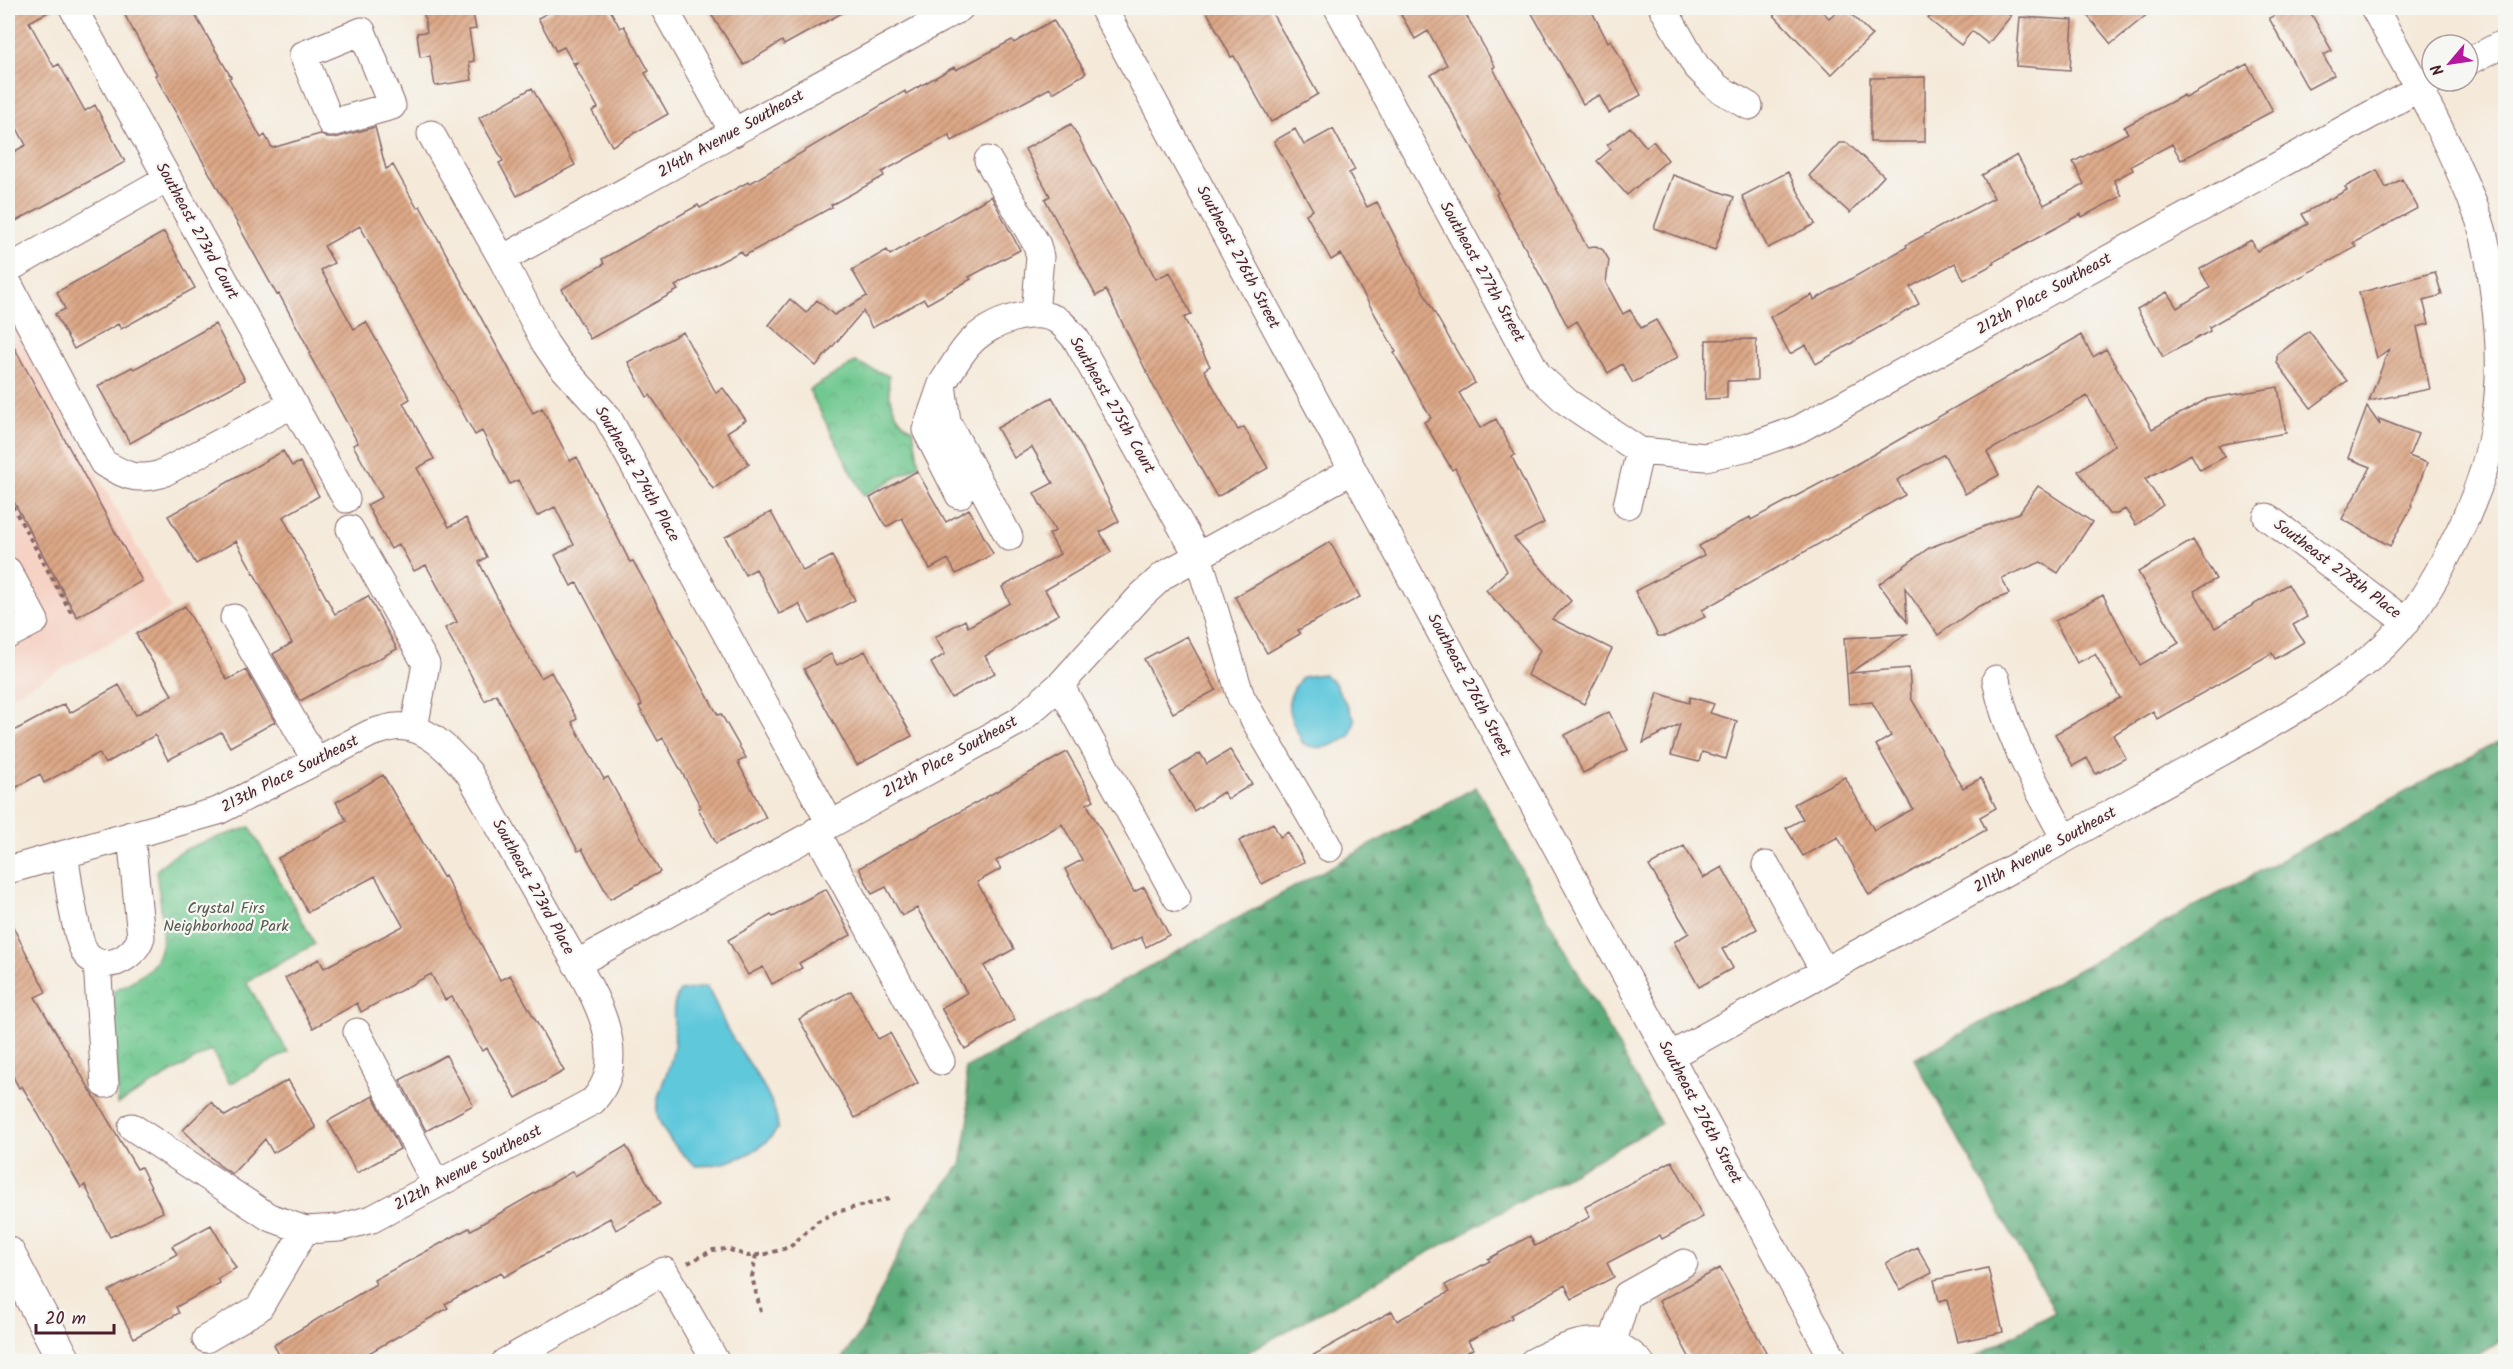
<svg xmlns="http://www.w3.org/2000/svg" width="2513" height="1369" viewBox="0 0 2513 1369" font-family="Kalam,sans-serif">
  <style>
    .built { fill: #f6d2c4 }
    .forest { fill: url(#forest-firs); stroke: #526652; stroke-width: 1.5 }
    .park { fill: url(#park-crowns); stroke: #5c745d; stroke-width: 1.5 }
    .water { fill: #5fc8db; stroke: #547483; stroke-width: 1.5 }
    .building { fill: url(#building-hatch) }
    .lines { fill: none; stroke-linecap: round; stroke-linejoin: round }
    .minor-casing { stroke: #866668; stroke-width: 29 }
    .major-casing { stroke: #866668; stroke-width: 35 }
    .path { stroke: #866668; stroke-width: 4; stroke-dasharray: 4.5 4.5; stroke-linecap: butt }
    .minor { stroke: #fff; stroke-width: 27 }
    .major { stroke: #fff; stroke-width: 33 }
    .labels { text-anchor: middle; dominant-baseline: central; stroke-width: 4.5; stroke-linejoin: round; paint-order: stroke }
    .street-label { font-size: 16px; fill: #4a1f2b; stroke: #f6f6f2 }
    .park-label { font-size: 16px; fill: #575a4e; stroke: #f6f6f2 }
  </style>
  <defs>
    <pattern id="forest-firs" width="22" height="20" patternUnits="userSpaceOnUse" patternTransform="scale(1.5)"><rect width="22" height="20" fill="#5bac7a"/><path d="M5 1l3.5 6h-7zM16 11l3.5 6h-7z" fill="#4d8b64"/></pattern>
    <pattern id="park-crowns" width="20" height="18" patternUnits="userSpaceOnUse" patternTransform="scale(1.5)"><rect width="20" height="18" fill="#6fc88f"/><path d="M2 6a3 3 0 1 1 6 0M12 15a3 3 0 1 1 6 0" fill="none" stroke="#62ab7c"/></pattern>
    <pattern id="building-hatch" width="6" height="6" patternUnits="userSpaceOnUse" patternTransform="scale(1.5)"><rect width="6" height="6" fill="#dca786"/><path d="M-1 1l2-2M0 6l6-6M5 7l2-2" fill="none" stroke="#b4876e"/></pattern>
  </defs>
  <rect width="100%" height="100%" fill="#f6f6f2"/>
  <filter id="ink" filterUnits="userSpaceOnUse"><feTurbulence type="fractalNoise" baseFrequency=".0167" numOctaves="2"/><feDisplacementMap in="SourceGraphic" scale="12" xChannelSelector="R" yChannelSelector="G"/><feConvolveMatrix kernelMatrix="1 2 1 2 8 2 1 2 1" color-interpolation-filters="sRGB"/></filter>
  <filter id="wash" filterUnits="userSpaceOnUse"><feTurbulence type="fractalNoise" baseFrequency=".008" numOctaves="4" result="noise"/><feDisplacementMap in="SourceGraphic" scale="24" xChannelSelector="R" yChannelSelector="G"/><feGaussianBlur stdDeviation="1.35" result="paint"/><feColorMatrix in="noise" values="0 0 0 0 0 0 0 0 0 0 0 0 0 0 0 0 0 1.4 0 .05"/><feComposite in="paint" operator="in"/></filter>
  <g filter="url(#wash)">
    <rect width="100%" height="100%" fill="#f5eada"/>
    <path class="built" d="M 8,313 L 171,609 L 8,698 Z"/>
    <path class="forest" d="M 2505,738 L 2505,1339 L 2467,1362 L 1967,1361 L 2055,1312 L 1914,1059 Z
      M 1476,787 L 1661,1124 L 1232,1361 L 840,1361 L 863,1329 L 912,1225 L 961,1165 L 969,1117 L 965,1068 Z"/>
    <path class="park" d="M 855,362 L 889,376 C 887,394 894,422 913,429 L 919,465 L 864,496 L 809,390 Z
      M 250,827 L 315,944 L 246,982 L 288,1052 L 230,1084 L 211,1050 L 118,1104 L 113,991 C 126,985 139,978 150,968 C 172,945 159,899 156,871 C 178,845 219,838 250,827 Z"/>
    <path class="water" d="M 1323,674 L 1334,682 L 1355,720 L 1350,736 C 1334,745 1322,752 1303,744 C 1290,714 1279,706 1302,677 Z
      M 706,987 C 716,1000 720,1015 727,1029 C 743,1057 777,1096 778,1128 C 761,1154 726,1166 696,1166 C 680,1152 654,1128 657,1104 C 660,1084 672,1066 674,1046 C 677,1026 668,1009 680,991 Z"/>
    <g id="blocks">
      <path class="building" d="M 8,8 L 56,8 L 29,22 L 54,67 L 59,64 L 85,111 L 95,105 L 125,162 L 16,221 L 8,205 L 8,155 L 26,145 L 8,112 Z
        M 121,8 L 191,8 L 231,77 L 229,78 L 261,138 L 265,135 L 272,148 L 320,134 L 327,138 L 335,138 L 375,127 L 386,169 L 393,165 L 417,208 L 420,206 L 533,413 L 542,408 L 570,461 L 577,457 L 630,562 L 633,561 L 718,715 L 721,714 L 746,758 L 738,762 L 766,818 L 716,843 L 698,808 L 701,807 L 663,738 L 658,741 L 639,707 L 642,705 L 577,583 L 571,586 L 555,555 L 574,545 L 555,507 L 537,516 L 518,480 L 510,484 L 482,431 L 475,435 L 360,226 L 324,246 L 334,263 L 321,270 L 354,329 L 366,322 L 410,399 L 403,403 L 434,459 L 417,468 L 449,527 L 466,518 L 487,557 L 479,562 L 509,621 L 541,678 L 551,672 L 577,719 L 572,722 L 604,779 L 608,777 L 660,872 L 610,899 L 582,849 L 578,851 L 496,694 L 485,701 L 460,655 L 445,628 L 457,622 L 426,565 L 414,571 L 399,544 L 391,549 L 367,505 L 382,497 L 353,445 L 358,443 L 309,354 L 311,353 L 279,294 L 277,295 L 155,75 L 157,74 Z
        M 423,8 L 472,8 L 476,29 L 469,30 L 474,61 L 469,62 L 472,80 L 435,86 L 430,56 L 420,57 L 417,33 L 427,32 Z
        M 557,8 L 609,8 L 620,28 L 624,26 L 649,71 L 645,73 L 668,114 L 612,146 L 592,111 L 598,108 L 574,65 L 578,62 L 573,63 L 564,47 L 556,51 L 538,18 Z
        M 707,8 L 851,8 L 784,45 L 782,41 L 744,65 Z
        M 1205,8 L 1269,8 L 1318,94 L 1271,122 L 1234,56 L 1231,57 Z
        M 1397,8 L 1462,8 L 1495,66 L 1493,68 L 1587,247 L 1596,246 L 1603,250 L 1609,260 L 1606,283 L 1623,314 L 1630,310 L 1641,328 L 1656,320 L 1678,357 L 1633,383 L 1622,364 L 1608,373 L 1577,321 L 1568,327 L 1496,194 L 1498,193 L 1431,75 L 1447,65 L 1428,31 L 1415,39 Z
        M 1529,8 L 1590,8 L 1608,42 L 1611,40 L 1641,95 L 1609,113 L 1599,95 L 1583,104 Z
        M 1767,8 L 1819,8 L 1829,18 L 1841,8 L 1845,8 L 1872,35 L 1831,75 Z
        M 1937,8 L 2000,8 L 2011,16 L 1988,44 L 1972,31 L 1961,45 L 1928,19 Z
        M 2081,8 L 2155,8 L 2111,44 Z
        M 2289,8 L 2308,8 L 2332,51 L 2323,55 L 2334,75 L 2308,89 L 2269,18 Z
        M 2020,17 L 2073,20 L 2070,70 L 2016,66 Z
        M 1053,20 L 1086,73 L 1053,93 L 1050,88 L 952,141 L 949,135 L 882,172 L 884,176 L 831,205 L 832,207 L 744,256 L 741,251 L 675,286 L 678,290 L 590,339 L 562,289 L 604,264 L 602,259 L 698,205 L 700,208 L 748,182 L 749,184 L 905,91 L 906,94 L 954,67 L 956,70 L 1012,40 L 1014,43 Z
        M 2247,64 L 2273,111 L 2181,160 L 2172,144 L 2131,166 L 2133,170 L 2114,180 L 2122,196 L 2082,217 L 2081,214 L 1993,262 L 1994,264 L 1964,280 L 1955,263 L 1910,287 L 1919,304 L 1816,364 L 1806,345 L 1790,354 L 1770,317 L 1812,295 L 1814,300 L 1907,247 L 1906,245 L 1994,198 L 1982,175 L 2017,155 L 2044,205 L 2084,184 L 2073,162 L 2128,133 L 2124,127 L 2184,95 L 2186,98 Z
        M 1925,77 L 1925,142 L 1870,142 L 1870,78 Z
        M 532,88 L 575,165 L 517,196 L 499,163 L 503,161 L 479,118 Z
        M 1071,124 L 1156,279 L 1170,272 L 1191,314 L 1184,318 L 1210,366 L 1204,370 L 1238,430 L 1244,427 L 1268,468 L 1217,497 L 1154,387 L 1106,290 L 1096,296 L 1045,199 L 1050,196 L 1025,149 Z
        M 1630,127 L 1646,147 L 1653,141 L 1668,160 L 1627,195 L 1597,161 L 1611,149 L 1607,145 Z
        M 1295,129 L 1304,145 L 1333,129 L 1355,170 L 1349,173 L 1367,207 L 1377,202 L 1433,310 L 1475,383 L 1459,393 L 1480,428 L 1496,419 L 1515,455 L 1512,457 L 1544,523 L 1514,538 L 1571,601 L 1552,619 L 1612,649 L 1584,704 L 1527,675 L 1540,650 L 1486,590 L 1507,571 L 1455,468 L 1452,470 L 1424,422 L 1431,418 L 1394,353 L 1396,352 L 1341,254 L 1331,260 L 1306,214 L 1313,210 L 1274,141 Z
        M 1839,143 L 1847,143 L 1884,176 L 1850,213 L 1809,176 Z
        M 2377,170 L 2386,188 L 2402,179 L 2418,208 L 2353,243 L 2356,247 L 2244,307 L 2209,327 L 2210,331 L 2163,357 L 2137,309 L 2167,292 L 2177,308 L 2210,288 L 2200,269 L 2251,240 L 2257,251 L 2308,224 L 2302,214 L 2347,190 L 2345,187 Z
        M 1788,172 L 1815,224 L 1768,248 L 1742,196 Z
        M 1673,175 L 1734,197 L 1715,250 L 1654,228 Z
        M 991,196 L 1020,250 L 969,277 L 971,279 L 927,304 L 924,299 L 872,328 L 863,311 L 816,366 L 769,325 L 790,299 L 806,313 L 817,300 L 834,315 L 867,296 L 852,270 L 887,250 L 890,255 Z
        M 164,232 L 195,288 L 121,329 L 118,324 L 74,349 L 55,314 L 65,309 L 57,292 Z
        M 2435,272 L 2442,295 L 2423,300 L 2429,324 L 2417,327 L 2430,389 L 2369,401 L 2389,349 L 2377,358 L 2359,293 Z
        M 215,324 L 245,380 L 130,443 L 98,386 L 132,367 L 134,369 Z
        M 2309,331 L 2347,381 L 2311,408 L 2277,363 L 2277,355 Z
        M 683,332 L 716,393 L 723,388 L 746,420 L 727,432 L 749,464 L 713,489 L 650,395 L 647,397 L 628,362 Z
        M 2081,335 L 2093,357 L 2106,349 L 2152,429 L 2207,399 L 2278,387 L 2286,433 L 2218,445 L 2225,457 L 2200,470 L 2191,454 L 2145,479 L 2163,505 L 2136,525 L 2125,509 L 2117,514 L 2109,514 L 2078,471 L 2115,445 L 2087,396 L 1987,452 L 1999,475 L 1965,494 L 1944,454 L 1897,480 L 1905,495 L 1702,610 L 1705,617 L 1666,636 L 1658,636 L 1635,591 L 1704,555 L 1699,546 L 1750,517 L 1751,520 L 1855,465 Z
        M 8,336 L 142,581 L 77,617 L 8,491 Z
        M 1756,339 L 1757,380 L 1727,381 L 1727,398 L 1705,399 L 1706,340 Z
        M 1052,397 L 1082,448 L 1119,521 L 1100,532 L 1111,552 L 1045,590 L 1059,614 L 985,656 L 995,673 L 951,698 L 931,663 L 945,654 L 935,637 L 965,620 L 968,627 L 1010,603 L 1002,587 L 1060,554 L 1049,534 L 1055,531 L 1034,493 L 1053,483 L 1032,447 L 1014,458 L 997,428 Z
        M 2367,407 L 2380,425 L 2379,419 L 2418,434 L 2409,456 L 2427,463 L 2411,505 L 2412,506 L 2390,546 L 2342,519 L 2371,467 L 2348,458 Z
        M 283,451 L 292,466 L 300,462 L 319,496 L 283,517 L 335,614 L 368,596 L 397,649 L 300,701 L 273,654 L 292,643 L 236,541 L 196,564 L 168,516 Z
        M 917,471 L 946,522 L 969,509 L 993,554 L 956,574 L 948,559 L 930,569 L 902,518 L 886,527 L 870,498 Z
        M 2038,486 L 2092,522 L 2058,573 L 2041,562 L 2002,578 L 2009,594 L 1979,606 L 1938,635 L 1905,588 L 1907,622 L 1879,584 L 1929,548 L 2019,513 Z
        M 771,512 L 803,571 L 832,556 L 855,600 L 810,624 L 799,604 L 779,614 L 756,569 L 745,575 L 725,537 Z
        M 2193,540 L 2216,579 L 2194,591 L 2215,628 L 2288,584 L 2307,617 L 2293,625 L 2304,642 L 2275,659 L 2272,653 L 2157,719 L 2153,711 L 2113,735 L 2126,758 L 2096,774 L 2087,758 L 2073,766 L 2055,734 L 2120,698 L 2095,654 L 2077,663 L 2055,621 L 2103,595 L 2140,665 L 2179,643 L 2138,572 Z
        M 1330,542 L 1360,597 L 1298,630 L 1300,634 L 1267,653 L 1235,597 Z
        M 185,606 L 227,680 L 246,670 L 275,722 L 230,747 L 221,732 L 168,760 L 155,735 L 105,764 L 99,753 L 44,783 L 40,774 L 8,792 L 8,734 L 64,704 L 70,713 L 119,685 L 136,715 L 172,695 L 136,634 Z
        M 1907,634 L 1850,673 L 1909,668 L 1911,698 L 1963,788 L 1981,778 L 1996,808 L 1980,817 L 1986,830 L 1869,895 L 1838,837 L 1803,856 L 1786,828 L 1803,819 L 1794,804 L 1845,777 L 1874,830 L 1913,809 L 1876,745 L 1891,736 L 1872,702 L 1849,704 L 1844,638 Z
        M 1187,636 L 1216,690 L 1173,713 L 1144,659 Z
        M 865,651 L 912,736 L 857,765 L 804,669 L 831,654 L 837,665 Z
        M 1658,693 L 1689,703 L 1690,697 L 1714,704 L 1710,713 L 1737,721 L 1726,759 L 1702,752 L 1699,762 L 1671,755 L 1680,724 L 1643,743 Z
        M 1609,712 L 1628,750 L 1583,773 L 1565,735 Z
        M 1230,750 L 1252,784 L 1228,799 L 1223,792 L 1194,811 L 1170,772 L 1200,753 L 1207,764 Z
        M 1067,752 L 1094,800 L 1087,804 L 1134,892 L 1144,887 L 1169,935 L 1146,947 L 1141,937 L 1110,952 L 1065,869 L 1082,860 L 1062,824 L 996,861 L 1001,869 L 977,882 L 1014,949 L 984,966 L 1015,1020 L 965,1049 L 941,1008 L 967,993 L 917,908 L 902,916 L 886,887 L 872,894 L 859,868 Z
        M 383,775 L 443,877 L 445,876 L 500,980 L 510,975 L 564,1071 L 516,1098 L 487,1048 L 482,1051 L 452,997 L 445,1000 L 431,974 L 361,1012 L 357,1003 L 313,1028 L 285,978 L 319,959 L 324,968 L 403,926 L 375,876 L 308,912 L 278,858 L 347,821 L 336,802 Z
        M 1273,823 L 1280,837 L 1288,832 L 1304,862 L 1262,884 L 1239,841 Z
        M 1684,846 L 1703,878 L 1722,867 L 1757,929 L 1722,949 L 1733,968 L 1699,987 L 1674,942 L 1689,933 L 1649,866 Z
        M 826,889 L 851,935 L 799,963 L 802,968 L 772,984 L 763,967 L 748,975 L 728,940 L 771,915 L 773,917 Z
        M 8,917 L 46,992 L 35,997 L 137,1169 L 141,1167 L 163,1212 L 110,1237 L 85,1185 L 81,1188 L 22,1086 L 19,1088 L 8,1067 Z
        M 851,991 L 878,1039 L 890,1033 L 918,1083 L 855,1118 L 799,1019 Z
        M 446,1055 L 473,1105 L 426,1131 L 400,1080 Z
        M 288,1080 L 316,1128 L 273,1153 L 265,1139 L 232,1174 L 219,1165 L 183,1130 L 211,1102 L 225,1116 Z
        M 373,1096 L 400,1149 L 357,1173 L 328,1121 Z
        M 626,1146 L 660,1204 L 616,1230 L 610,1218 L 504,1277 L 501,1272 L 445,1304 L 448,1308 L 353,1362 L 283,1362 L 274,1345 L 376,1284 L 374,1280 L 469,1228 L 471,1230 L 573,1171 L 575,1176 Z
        M 1672,1161 L 1703,1217 L 1662,1239 L 1660,1235 L 1607,1263 L 1614,1277 L 1572,1299 L 1565,1285 L 1511,1315 L 1512,1318 L 1468,1341 L 1473,1349 L 1450,1362 L 1301,1362 L 1392,1311 L 1397,1321 L 1449,1292 L 1445,1285 L 1490,1261 L 1488,1259 L 1530,1236 L 1535,1246 L 1590,1217 L 1585,1207 Z
        M 211,1225 L 236,1268 L 217,1279 L 220,1283 L 176,1307 L 179,1313 L 134,1338 L 109,1291 L 177,1254 L 172,1246 Z
        M 1917,1247 L 1932,1273 L 1900,1290 L 1886,1263 Z
        M 1720,1268 L 1766,1352 L 1749,1362 L 1692,1362 L 1659,1301 Z
        M 1988,1268 L 2003,1332 L 1957,1342 L 1947,1299 L 1939,1301 L 1934,1280 Z"/>
    </g>
  </g>
  <g filter="url(#ink)">
    <use href="#blocks" fill-opacity="0" stroke="#866668" stroke-width="1.5"/>
    <g class="lines">
      <g class="minor-casing">
        <path id="minor" d="M 73,8 L 346,499
          M 664,8 L 734,133
          M 1103,8 L 1835,1362
          M 1338,8 L 1538,375 L 1567,402 L 1640,451 L 1706,457 L 1748,447 L 1799,429 L 2432,81
          M 1663,8 L 1696,66 L 1718,88 L 1749,106
          M 362,31 L 392,106 L 331,123 L 303,55 Z
          M 2468,62 L 2506,42
          M 431,134 L 502,259 L 545,343 L 558,362 L 607,416 L 830,823
          M 988,160 L 1037,245 L 1040,257 L 1035,314
          M 502,259 L 960,8
          M 8,269 L 168,178
          M 8,283 L 103,463 C 127,476 135,481 161,474 L 293,404
          M 942,384 C 951,370 960,353 971,342 C 990,322 1036,305 1060,322 C 1066,327 1071,334 1076,339 L 1198,556 L 1241,697 L 1329,848
          M 959,495 L 926,430 L 942,384 L 947,422 L 1009,537
          M 1627,505 L 1640,451
          M 2267,517 L 2406,622
          M 350,529 L 426,664 L 414,728
          M 8,571 L 35,621 L 8,635
          M 234,618 L 316,761
          M 1996,679 C 2006,737 2038,787 2065,839
          M 1060,685 L 1177,898
          M 816,831 L 941,1061
          M 64,854 C 68,876 75,939 86,954 C 93,963 105,965 116,962 C 127,958 138,948 141,937 L 131,835
          M 1766,865 L 1824,971
          M 8,870 L 218,811 L 371,733 C 379,731 387,728 394,727 C 425,723 451,752 469,773 C 499,826 529,880 559,933 C 576,964 604,1006 609,1042 C 612,1065 609,1083 593,1101 L 372,1219 L 339,1228 L 305,1230
          M 97,962 L 105,1084
          M 576,964 L 1019,721 L 1060,685 L 1141,596 L 1164,575 L 1353,470
          M 357,1032 L 436,1184
          M 1670,1056 C 1826,970 1983,886 2138,798 C 2217,753 2302,713 2373,656 C 2410,625 2435,581 2456,538 C 2497,458 2507,383 2494,294 C 2491,269 2487,243 2479,219 C 2452,145 2412,76 2374,8
          M 132,1127 L 269,1217 L 305,1230 L 259,1308 L 206,1339
          M 1612,1345 L 1627,1295 L 1684,1263
          M 505,1362 L 664,1271 L 716,1362
          M 1533,1362 C 1569,1343 1607,1328 1640,1362"/>
      </g>
      <g class="major-casing">
        <path id="major" d="M 8,1253 L 65,1362"/>
      </g>
      <path class="path" d="M 8,498 L 73,616
        M 756,1255 L 752,1277 L 761,1312
        M 688,1263 L 713,1250 L 727,1249 L 748,1256 L 766,1254 L 790,1247 L 818,1221 L 836,1212 L 893,1198"/>
      <use href="#minor" class="minor"/>
      <use href="#major" class="major"/>
    </g>
  </g>
  <g class="labels">
    <g class="street-label">
      <text transform="translate(731 134) rotate(-29)">214th Avenue Southeast</text>
      <text transform="translate(197 231) rotate(61)">Southeast 273rd Court</text>
      <text transform="translate(1238 257) rotate(62)">Southeast 276th Street</text>
      <text transform="translate(1482 272) rotate(61)">Southeast 277th Street</text>
      <text transform="translate(2044 294) rotate(-29)">212th Place Southeast</text>
      <text transform="translate(1112 405) rotate(60)">Southeast 275th Court</text>
      <text transform="translate(637 474) rotate(60)">Southeast 274th Place</text>
      <text transform="translate(2337 569) rotate(37)">Southeast 278th Place</text>
      <text transform="translate(1469 685) rotate(62)">Southeast 276th Street</text>
      <text transform="translate(950 757) rotate(-29)">212th Place Southeast</text>
      <text transform="translate(290 774) rotate(-27)">213th Place Southeast</text>
      <text transform="translate(2045 850) rotate(-29)">211th Avenue Southeast</text>
      <text transform="translate(533 887) rotate(61)">Southeast 273rd Place</text>
      <text transform="translate(1700 1112) rotate(62)">Southeast 276th Street</text>
      <text transform="translate(468 1168) rotate(-28)">212th Avenue Southeast</text>
    </g>
    <g class="park-label">
      <text x="226" y="908">Crystal Firs<tspan x="226" dy="18">Neighborhood Park</tspan></text>
    </g>
  </g>
  <rect width="2513" height="1369" fill="none" stroke="#f6f6f2" stroke-width="30"/>
  <g transform="translate(2450 63) rotate(241)"><circle r="28" fill="#f6f6f2" stroke="#b1a0a2" stroke-width="1.5"/>
  <path d="M0-4.5L10 22L0 15L-10 22Z" fill="#b5179e"/>
  <text y="-9" font-size="16" font-weight="bold" text-anchor="middle" fill="#4a1f2b">N</text>
  </g>
  <path d="M36 1324v9h78v-9" fill="none" stroke="#4a1f2b" stroke-width="3"/>
  <text x="45" y="1324" font-size="18" fill="#4a1f2b" stroke="#f6f6f2" stroke-width="4.5" paint-order="stroke">20 m</text>
</svg>
